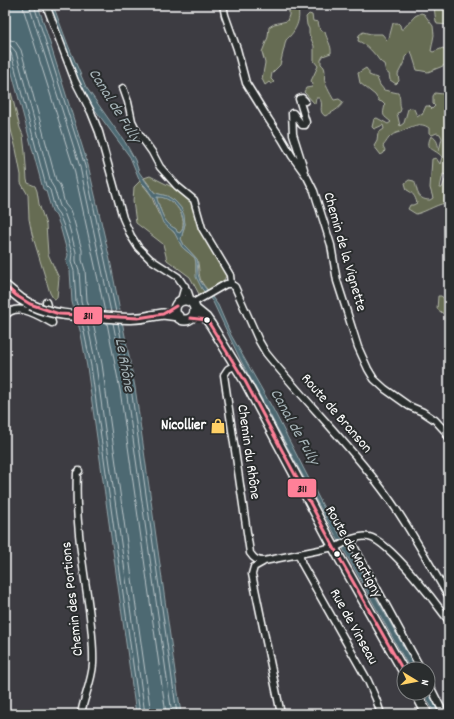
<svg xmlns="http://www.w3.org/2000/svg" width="454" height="719" viewBox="0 0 454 719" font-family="Dekko,sans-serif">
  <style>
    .green { fill: #666c52; stroke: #b2b6a8 }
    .water { fill: #4d6972; stroke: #94a5aa; fill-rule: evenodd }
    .pier { fill: #3d3c42 }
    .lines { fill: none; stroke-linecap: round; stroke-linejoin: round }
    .shore { stroke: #b8c3c7; stroke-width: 1 }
    .minor-casing { stroke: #fff; stroke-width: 9 }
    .secondary-casing { stroke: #fff; stroke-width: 12 }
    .minor { stroke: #2a2d2e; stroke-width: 6 }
    .secondary { stroke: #2a2d2e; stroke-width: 9 }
    .secondary-bridge-casing { stroke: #fff; stroke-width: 12; stroke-linecap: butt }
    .secondary-bridge { stroke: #2a2d2e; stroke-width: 9 }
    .bus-1-casing { stroke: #2a2d2e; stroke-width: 6 }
    .bus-1 { stroke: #ff8098; stroke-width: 3 }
    .bus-dot { fill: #fff; stroke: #2a2d2e; stroke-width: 1.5 }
    .labels { text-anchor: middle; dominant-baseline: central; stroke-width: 4; stroke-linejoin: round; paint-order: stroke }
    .street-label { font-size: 15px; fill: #fff; stroke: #2a2d2e }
    .poi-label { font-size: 15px; font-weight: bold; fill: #fff; stroke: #2a2d2e; text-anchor: end }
    .water-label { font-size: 16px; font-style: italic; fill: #a6b4b8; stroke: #2a2d2e }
    .line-badge { stroke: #2a2d2e; stroke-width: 1.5 }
    .pale-badge-label { font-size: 11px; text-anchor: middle; font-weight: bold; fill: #111 }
  </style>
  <rect width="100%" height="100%" fill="#3d3c42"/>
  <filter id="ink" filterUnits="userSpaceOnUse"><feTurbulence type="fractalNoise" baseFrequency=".025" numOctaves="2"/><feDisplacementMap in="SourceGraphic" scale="8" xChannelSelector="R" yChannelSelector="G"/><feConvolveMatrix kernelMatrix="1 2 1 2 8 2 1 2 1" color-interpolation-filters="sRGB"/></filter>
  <g filter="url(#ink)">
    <path class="green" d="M 289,5 L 297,5 C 302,19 296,31 286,40 L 280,65 L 272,73 L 271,79 L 274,82 L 271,84 L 269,82 L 265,85 L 262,79 L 265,63 L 262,52 L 268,37 L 269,27 L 274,24 L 287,21 L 289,15 Z
      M 433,5 L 449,5 L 449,25 L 437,24 C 434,18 436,12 433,5 Z
      M 421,13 L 424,14 L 433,26 L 434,35 L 431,51 L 433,52 L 443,48 L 446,50 L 446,57 L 448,57 L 449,55 L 449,176 L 443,174 L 440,188 L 442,188 L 445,180 L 449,180 L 449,203 C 440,202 426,212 416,214 L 408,209 L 410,205 L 413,205 L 417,203 C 415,196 413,193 407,190 L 405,183 L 409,180 L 414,181 C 418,187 415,200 430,200 L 433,198 L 430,188 L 432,159 L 436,158 L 440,164 L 442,157 C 435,148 424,151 431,136 C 438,139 438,145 439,151 L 442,138 L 440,134 L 437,133 L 432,135 L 429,133 L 429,128 C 420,121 411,127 402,131 C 398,133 394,133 391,136 C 388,138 386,143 383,146 L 385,150 L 384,153 L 381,155 L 374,146 L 377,141 L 378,133 L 384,129 L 383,125 L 374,129 L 372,127 L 374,119 L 377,118 L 388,124 L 391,122 C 383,115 382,117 385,105 L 382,102 L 379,101 L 375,95 L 360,83 L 358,73 L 366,68 L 369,72 L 369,75 L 377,78 L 380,85 L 384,90 L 398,93 C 401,98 399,103 401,109 L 400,112 L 397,113 L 400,126 L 404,123 L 408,109 L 412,108 L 414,109 L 417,116 L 420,114 L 422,115 L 426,106 L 429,106 L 432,109 L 435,106 L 433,104 L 433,96 L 435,93 L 443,94 L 446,91 C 445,81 450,72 448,64 L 428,72 L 417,70 L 411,51 L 405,57 L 404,62 L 398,74 L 399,81 L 396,84 L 390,80 L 389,74 L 386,72 L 384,64 C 380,62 379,60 377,57 C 371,50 366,44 358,41 L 359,35 L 363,32 L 371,34 L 382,34 L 387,40 L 389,38 L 393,23 L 398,23 L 400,25 L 401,29 L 403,29 L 415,16 Z
      M 309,14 L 312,15 L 313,21 L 318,22 L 320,30 L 325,32 C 327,40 332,46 331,53 L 323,56 L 321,60 L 321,64 C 328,69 323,75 325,82 C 325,84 333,99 334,100 L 339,99 L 343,102 C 340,109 331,113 325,116 C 317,111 325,104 319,98 L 316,98 L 315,104 L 304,92 L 306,88 L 312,87 L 313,84 L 311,81 L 318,66 L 314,61 L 314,46 L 309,34 L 309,29 L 307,25 L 306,17 Z
      M 5,77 L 11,92 L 20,128 L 23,135 L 25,152 L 27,180 L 28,183 L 35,186 L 37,191 L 39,204 L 46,225 L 48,254 L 59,278 L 57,298 L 55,299 L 53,298 L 50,293 L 32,234 L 29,219 L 28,195 L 21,183 L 21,175 L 16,149 L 5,107 Z
      M 150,176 L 184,193 L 192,202 L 196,220 L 227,274 L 224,280 L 208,290 C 196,278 201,273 197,259 L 184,245 L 181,239 L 185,224 L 181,208 L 175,201 L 167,196 L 155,193 L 144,178 Z
      M 140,181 L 151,195 L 158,213 L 176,235 L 182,247 L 195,258 L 196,264 L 196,272 L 204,292 L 199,294 L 190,277 L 167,260 L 163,244 L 136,223 L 133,201 L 134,187 Z
      M 157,197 C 174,196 190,219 180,233 L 177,232 L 176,229 C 163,223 161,211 157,199 Z
      M 446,295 L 449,295 L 449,318 L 437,309 L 438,296 L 441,296 L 445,299 Z"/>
    <path class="water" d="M 5,5 L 38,5 L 88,165 L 110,260 L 135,387 L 181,714 L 136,714 L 87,367 L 81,334 L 72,302 L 70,271 L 66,262 L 68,255 L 60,226 L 56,216 L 52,211 L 46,191 L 43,189 L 5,47 Z
      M 49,5 L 53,5 L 68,45 L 86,87 L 110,121 L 125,142 L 135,160 L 139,172 L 149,186 L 155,193 L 167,196 L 175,201 L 181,208 L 184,215 L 185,224 L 181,239 L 184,245 L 197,259 L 198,274 L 200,281 L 218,305 L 231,335 L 273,409 L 326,512 L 350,551 L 416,669 L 410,669 L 317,502 L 240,359 L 213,302 L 202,289 L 196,277 L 196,264 L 195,258 L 182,247 L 174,232 L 163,223 L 154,199 L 146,187 L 140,181 L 130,157 L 82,92 L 72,68 ZM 157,197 C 174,196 191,219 180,233 L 177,232 L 176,229 C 163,223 161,211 157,199 Z
      M 428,690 L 439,714 L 435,714 L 424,693 L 428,693 Z"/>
    <path class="pier" d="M 72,308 L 122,311 L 124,322 L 75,320 Z"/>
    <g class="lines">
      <path class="shore" d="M 23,5 L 24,11 L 74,169 L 105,312
        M 29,5 L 80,167 L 111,312
        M 34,5 L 85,166 L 116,312
        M 5,39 L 15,41 L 21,50 L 56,180 L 60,185 L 65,204 L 70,210 L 74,221 L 82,250 L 82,260 L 85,270 L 87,300 L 90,311
        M 5,45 L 11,46 L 16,52 L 51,183 L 54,188 L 60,206 L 64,212 L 68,223 L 76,252 L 76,261 L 79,270 L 81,301 L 84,311
        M 5,50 L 9,51 L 11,53 L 46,186 L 50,190 L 55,209 L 59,214 L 63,224 L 72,253 L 71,262 L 74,271 L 76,301 L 79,310
        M 82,322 L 91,366 L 140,714
        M 87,322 L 96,365 L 145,714
        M 93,322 L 102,364 L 151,714
        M 107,323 L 120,390 L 166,714
        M 113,323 L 126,389 L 172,714
        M 118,323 L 131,388 L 177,714"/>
      <g class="minor-casing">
        <path id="minor" d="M 46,5 L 75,81 L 91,112 L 99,132 L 123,218 L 131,236 L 138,247 L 150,259 L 178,277 L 188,292 L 191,301
          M 223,5 L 225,15 L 237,49 L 246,83 L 269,120 L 282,139 L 292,156 L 307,177 L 314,191 L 331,245 L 337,281 L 346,309 L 358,347 L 368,369 L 374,379 L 385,389 L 409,406 L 423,412 L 435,420 L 445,431 L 449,438
          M 123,88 L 128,102 L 132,121 L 137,131 L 152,152 L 160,167 L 177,186 L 194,200 L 202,228 L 230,275 L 231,284
          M 304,169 L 293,134 L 292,113 L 293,113 L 302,125 L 305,125 L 306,122 L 299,99 L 302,98 L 305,101
          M 181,300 L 185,286
          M 46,302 L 52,323
          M 193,303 L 226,284 L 231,284 L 235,287 L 259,341 L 266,353 C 303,399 346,441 382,489 C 408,523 427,561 449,597
          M 5,316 C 17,301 39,316 52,323
          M 236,365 L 228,369 L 224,375 L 250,553 C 254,559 257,561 264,561 L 334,547
          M 79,471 L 77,473 C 75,514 81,554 87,594 C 90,617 94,641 93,664 C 92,681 84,697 81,714
          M 351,541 L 421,669
          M 335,548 C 344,543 358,534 369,537 C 389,541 436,603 449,621
          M 299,554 L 302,564 L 368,681 L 376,699 L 381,714
          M 263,562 L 254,567 L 252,574 L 281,714
          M 428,682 L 444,714"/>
      </g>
      <g class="secondary-casing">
        <path id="secondary" d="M 5,286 L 21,299 L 31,305
          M175 310a10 10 0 1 1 20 0a10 10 0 1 1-20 0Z
          M 195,309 L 206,318 L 211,325 L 245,381 L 339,557 L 404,672
          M 151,316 L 163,314 L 178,316
          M 416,693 L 427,714"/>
      </g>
      <use href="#minor" class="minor"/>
      <use href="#secondary" class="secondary"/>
      <g class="secondary-bridge-casing">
        <path id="secondary-bridge" d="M 31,305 C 54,316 80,316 104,317 C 120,318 136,320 151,316"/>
      </g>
      <use href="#secondary-bridge" class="secondary-bridge"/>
      <g class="bus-1-casing">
        <path id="bus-1" d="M 5,286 L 17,296 L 30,304 L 59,314 L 138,318 L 163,314 L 176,306
          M 190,318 L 207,320 L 245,381 L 339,557 L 404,672"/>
      </g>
      <use href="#bus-1" class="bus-1"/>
    </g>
  </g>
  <defs>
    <g id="shop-bare" transform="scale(1.2)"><path d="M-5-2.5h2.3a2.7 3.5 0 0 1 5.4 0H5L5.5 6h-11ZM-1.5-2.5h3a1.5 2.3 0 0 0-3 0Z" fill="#ffd166" stroke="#2a2d2e" stroke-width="2.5" paint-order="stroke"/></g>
  </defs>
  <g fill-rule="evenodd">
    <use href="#shop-bare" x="218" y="426"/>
  </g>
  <g class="bus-dot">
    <circle cx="207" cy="320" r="3.5"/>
    <circle cx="337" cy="554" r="3.5"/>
  </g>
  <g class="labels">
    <g class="street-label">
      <text transform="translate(344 252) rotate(74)">Chemin de la Vignette</text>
      <text transform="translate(336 414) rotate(49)">Route de Branson</text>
      <text transform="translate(248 452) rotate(82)">Chemin du Rhône</text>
      <text transform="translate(353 552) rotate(61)">Route de Martigny</text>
      <text transform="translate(73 599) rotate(-96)">Chemin des Portions</text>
      <text transform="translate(353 627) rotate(61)">Rue de Vinseau</text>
    </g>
    <g class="poi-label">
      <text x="206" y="426">Nicollier</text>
    </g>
    <g class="water-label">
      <text transform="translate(114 106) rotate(58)">Canal de Fully</text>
      <text transform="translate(124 365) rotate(80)">Le Rhône</text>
      <text transform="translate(294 427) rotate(61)">Canal de Fully</text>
    </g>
  </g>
  <g class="line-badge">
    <rect x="73" y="306" width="30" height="19" rx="4" fill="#ff8098"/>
    <rect x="287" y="478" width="30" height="20" rx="4" fill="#ff8098"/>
  </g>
  <g class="pale-badge-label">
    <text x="88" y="319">311</text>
    <text x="302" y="492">311</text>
  </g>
  <rect width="454" height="719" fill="none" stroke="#2a2d2e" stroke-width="20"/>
  <rect x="10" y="10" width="434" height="699" fill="none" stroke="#fff" stroke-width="1.5" filter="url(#ink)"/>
  <g transform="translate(416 681) rotate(100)"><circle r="19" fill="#2a2d2e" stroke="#7f8182"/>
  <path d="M0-3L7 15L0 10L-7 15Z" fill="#ffd166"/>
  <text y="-6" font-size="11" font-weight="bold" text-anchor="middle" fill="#ffffff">N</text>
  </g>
</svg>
